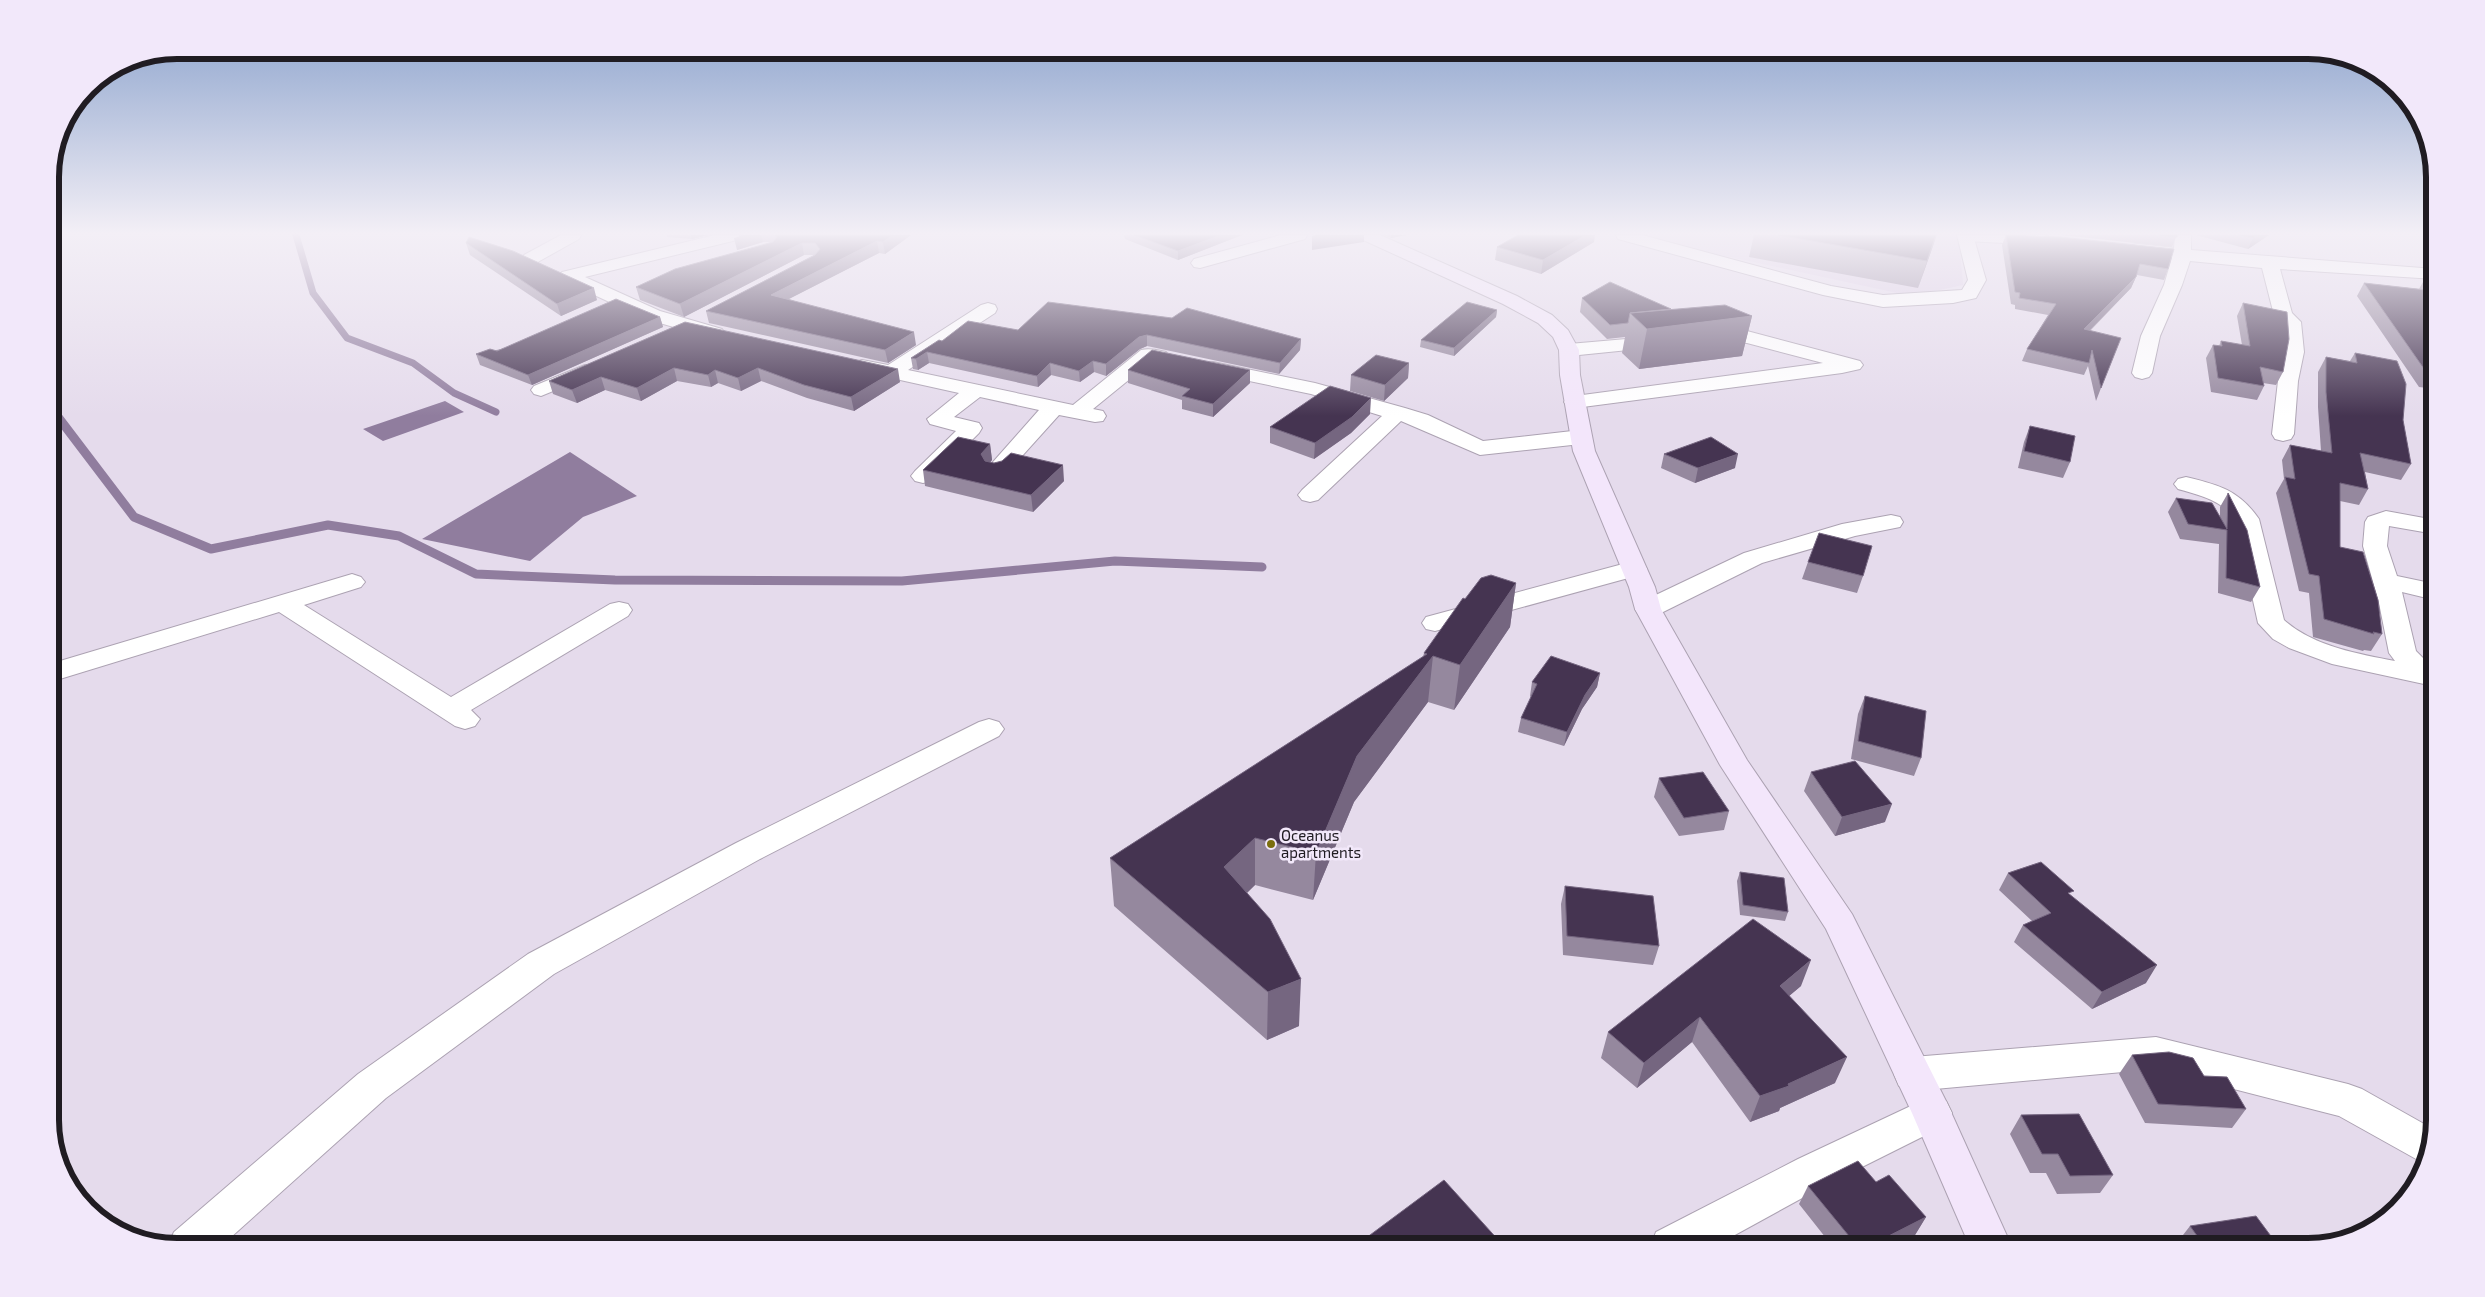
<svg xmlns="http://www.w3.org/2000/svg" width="2485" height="1297" viewBox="0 0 2485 1297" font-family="'Exo 2',sans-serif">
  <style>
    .built { fill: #dccee5 }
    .water { fill: #907d9e }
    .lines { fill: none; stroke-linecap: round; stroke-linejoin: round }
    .stream-far1 { stroke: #907d9e; stroke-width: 7 }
    .stream { stroke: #907d9e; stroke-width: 9 }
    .minor-casing { stroke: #aca2b2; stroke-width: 2 }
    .tertiary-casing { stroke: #aca2b2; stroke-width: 2 }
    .secondary-casing { stroke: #aca2b2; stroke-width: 2 }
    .minor { fill: #fff; fill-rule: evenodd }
    .tertiary { fill: #fff; fill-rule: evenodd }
    .secondary { fill: #f3e6fb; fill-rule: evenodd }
    .wall { fill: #95889e }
    .shaded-wall { fill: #756680 }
    .building { fill: #453451; stroke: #756680 }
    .poi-dot { fill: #7b6f0e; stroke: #f2e8fa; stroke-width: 2 }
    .labels { text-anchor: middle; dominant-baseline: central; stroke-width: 5; stroke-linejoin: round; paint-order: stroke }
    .poi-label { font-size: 15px; fill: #201c22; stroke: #f2e8fa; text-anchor: start }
    .rim { fill: none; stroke: #201c22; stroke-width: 6 }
  </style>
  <rect width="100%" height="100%" fill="#e5dbec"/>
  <path class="built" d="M 1644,235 L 1959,235 L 1963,285 L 1911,296 L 1702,251 Z"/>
  <path class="water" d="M 445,401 L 464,412 L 383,441 L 363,429 Z
    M 570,452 L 637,496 L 583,517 L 530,561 L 422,539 Z"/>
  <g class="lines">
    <path class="stream-far1" d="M 296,235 L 313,293 L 347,338 L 413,363 L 454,393 L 496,412
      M 50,406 L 56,414"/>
    <path class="stream" d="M 55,413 L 134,517 L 211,549 L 328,525 L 399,536 L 476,574 L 615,580 L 902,581 L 1115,561 L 1262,567"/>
    <g class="minor-casing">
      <path id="minor" d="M 561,235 L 581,235 L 579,239 L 536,263 L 524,263 L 521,259 L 524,255 Z
        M 715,235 L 743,235 L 741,239 L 585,277 L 660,311 L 722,329 L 725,333 L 722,337 L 715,339 L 646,319 L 562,280 L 559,276 L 562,272 Z
        M 1281,235 L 1307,235 L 1305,239 L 1200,268 L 1194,267 L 1191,263 L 1194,259 Z
        M 1957,235 L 2042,235 L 2048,236 L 2051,240 L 2048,244 L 2042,245 L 1965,241 L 1959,240 Z
        M 2175,235 L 2191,235 L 2191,250 L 2435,269 L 2435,279 L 2280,269 L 2292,313 L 2301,322 L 2304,352 L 2298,381 L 2294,434 L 2291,439 L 2283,441 L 2275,439 L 2272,434 L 2278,381 L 2284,352 L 2282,324 L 2274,315 L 2262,268 L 2190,261 L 2182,285 L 2160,336 L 2152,373 L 2149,377 L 2142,379 L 2135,377 L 2132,373 L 2141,336 L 2164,285 L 2172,258 L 2131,253 L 2128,249 L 2131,245 L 2137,244 L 2174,248 Z
        M 988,303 L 995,305 L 997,309 L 995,313 L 908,370 L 1073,405 L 1141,350 C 1150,348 1157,350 1166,352 L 1169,356 L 1166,360 L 1152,361 L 1093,409 L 1103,411 L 1106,416 L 1103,421 L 1095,422 L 1059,415 L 1004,476 L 996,478 L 988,476 L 985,471 L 1039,410 L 980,397 L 954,417 L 979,423 L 982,428 L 979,433 L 931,481 L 923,483 L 915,481 L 911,476 L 915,471 L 956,431 L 930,424 L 927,419 L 959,393 L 855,370 L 852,366 L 855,362 L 862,360 L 888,365 L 981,305 Z
        M 1711,331 L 1747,331 L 1860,361 L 1863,365 L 1860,369 L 1842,373 L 1575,408 L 1568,406 L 1564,402 L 1568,398 L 1575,396 L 1823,363 L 1747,343 L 1704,341 L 1701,337 L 1704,333 Z
        M 1661,336 L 1668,338 L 1671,342 L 1668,346 L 1569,356 L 1562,354 L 1559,350 L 1562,346 L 1569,344 Z
        M 1213,362 L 1315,383 L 1405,408 L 1428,415 L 1483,441 L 1581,430 L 1589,432 L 1592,437 L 1589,442 L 1581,444 L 1480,455 L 1401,421 L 1318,500 L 1310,502 L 1302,500 L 1298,495 L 1302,490 L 1382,416 L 1311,394 L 1206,372 L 1203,368 L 1206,364 Z
        M 585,365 L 592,367 L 595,371 L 592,375 L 541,396 L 534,394 L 531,390 L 534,386 Z
        M 2186,477 C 2219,485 2239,490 2259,519 L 2284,620 C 2313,646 2358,654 2395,661 L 2389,653 L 2379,603 L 2363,546 L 2365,522 L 2368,517 L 2386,511 L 2435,520 L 2435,534 L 2389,526 L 2387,546 L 2397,576 L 2435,584 L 2435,600 L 2402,592 L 2416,651 L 2435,670 L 2434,681 L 2424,684 L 2332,664 L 2289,648 L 2273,639 L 2258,623 L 2235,519 C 2222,500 2199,495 2178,489 L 2174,484 L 2178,479 Z
        M 1891,515 L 1900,517 L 1903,522 L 1900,527 L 1855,536 L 1762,563 L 1657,615 L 1648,617 L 1639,615 L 1635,609 L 1639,603 L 1744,553 L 1842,524 Z
        M 1634,561 L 1643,564 L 1647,569 L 1643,574 L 1435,631 L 1426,629 L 1422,623 L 1426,617 Z
        M 352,574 L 361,577 L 365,582 L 361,587 L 304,605 L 451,697 L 610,604 L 619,602 L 628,604 L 632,610 L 628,616 L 471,710 L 480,719 L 475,726 L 465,729 L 455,726 L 279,612 L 50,682 L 50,664 Z
        M 989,719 L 999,722 L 1004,729 L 999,736 L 760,859 L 554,974 L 386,1098 L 220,1247 L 168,1245 L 174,1232 L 358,1074 L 528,954 L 736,843 L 979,722 Z
        M 2156,1037 L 2348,1084 L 2362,1089 L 2433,1129 L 2425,1164 L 2339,1116 L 2156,1069 L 1913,1091 L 1899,1086 L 1894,1074 L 1899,1062 L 1913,1057 Z
        M 1932,1096 L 1946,1101 L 1952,1113 L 1946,1125 L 1826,1185 L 1713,1247 L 1650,1247 L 1656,1232 L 1798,1159 Z"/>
    </g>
    <g class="tertiary-casing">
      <path id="tertiary" d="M 1616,235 L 1642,235 L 1831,286 L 1883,295 L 1962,290 L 1968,280 L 1957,235 L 1973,235 L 1986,280 L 1976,298 L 1953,303 L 1883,307 L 1823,295 L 1618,239 Z"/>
    </g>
    <g class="secondary-casing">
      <path id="secondary" d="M 1359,235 L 1380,235 L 1517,296 L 1552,315 L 1568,330 L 1579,350 L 1580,375 L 1595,451 L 1655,587 L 1661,609 L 1747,760 L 1852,914 L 1946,1101 L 2012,1247 L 1970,1247 L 1912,1113 L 1826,929 L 1720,765 L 1635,609 L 1629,587 L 1573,451 L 1560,375 L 1559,350 L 1553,337 L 1538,323 L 1503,304 L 1361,239 Z"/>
    </g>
    <use href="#minor" class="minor"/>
    <use href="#tertiary" class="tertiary"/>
    <use href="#secondary" class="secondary"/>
  </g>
  <path class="wall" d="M 667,235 L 708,235 L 692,239 L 667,237 Z
    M 739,235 L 911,235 L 885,254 L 879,253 L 789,299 L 916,345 L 888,363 L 709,323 L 706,311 L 814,255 L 804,255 L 684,317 L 640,300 L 636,287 L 772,242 L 763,242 L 737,250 Z
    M 1124,235 L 1242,235 L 1178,260 L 1125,239 Z
    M 1384,235 L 1406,235 L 1391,238 Z
    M 1754,235 L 1937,235 L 1918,288 L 1749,257 Z
    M 2006,235 L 2022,235 L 2168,269 L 2164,280 L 2137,275 L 2131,288 L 2090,331 L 2101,388 L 2096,401 L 2088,366 L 2084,375 L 2022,361 L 2027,349 L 2048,315 L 2015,309 L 2015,305 L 2011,304 L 2002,245 Z
    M 2062,235 L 2177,235 L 2172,247 Z
    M 2196,235 L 2269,235 L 2248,249 Z
    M 1594,242 L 1541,274 L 1495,260 L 1497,247 Z
    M 466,243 L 597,300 L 561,316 L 470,255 Z
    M 2427,275 L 2435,275 L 2435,389 L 2419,387 L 2357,296 L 2364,283 L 2419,289 Z
    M 1582,298 L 1671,309 L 1752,316 L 1742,356 L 1639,369 L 1622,353 L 1625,337 L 1607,339 L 1580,312 Z
    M 2243,303 L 2283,372 L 2276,385 L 2263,383 L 2264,386 L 2257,400 L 2211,392 L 2206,358 L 2213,345 L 2219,346 L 2221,341 L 2242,345 L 2237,316 Z
    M 1497,310 L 1496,317 L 1454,356 L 1420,347 L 1421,340 Z
    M 660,317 L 663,327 L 532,385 L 480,365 L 476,354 Z
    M 685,322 L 900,382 L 854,411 L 807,398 L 761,381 L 741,391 L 718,383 L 711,387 L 677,381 L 641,401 L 605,390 L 577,403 L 553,394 L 549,381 Z
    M 1018,330 L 1301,339 L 1300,350 L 1279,374 L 1147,346 L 1140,349 L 1106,376 L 1094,372 L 1080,382 L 1051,375 L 1038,387 L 929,363 L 918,370 L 913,369 L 911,358 L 942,341 Z
    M 2355,353 L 2403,420 L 2411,464 L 2401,480 L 2365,472 L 2368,489 L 2359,505 L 2340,501 L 2340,547 L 2382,634 L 2371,651 L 2364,650 L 2363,651 L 2313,637 L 2309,593 L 2299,591 L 2276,493 L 2284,479 L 2282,460 L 2290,445 L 2321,451 L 2318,407 L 2318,372 L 2326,357 L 2350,361 Z
    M 1409,363 L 1408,378 L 1384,401 L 1350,391 L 1351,375 Z
    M 1128,370 L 1250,383 L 1213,417 L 1182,409 L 1182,400 L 1128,383 Z
    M 1370,414 L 1351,433 L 1314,459 L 1270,443 L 1270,427 Z
    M 2030,426 L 2070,462 L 2063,478 L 2018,468 L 2024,442 Z
    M 990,444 L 992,460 L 990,462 L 1064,481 L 1033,512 L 925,486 L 923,470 Z
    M 1664,454 L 1735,468 L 1695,483 L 1661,468 Z
    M 2228,493 L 2260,587 L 2251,602 L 2218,593 L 2219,544 L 2180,539 L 2168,512 L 2176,498 L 2220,516 L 2220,507 Z
    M 1808,562 L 1863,576 L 1857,593 L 1802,579 Z
    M 1516,583 L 1510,627 L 1454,710 L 1428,702 L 1354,802 L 1313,900 L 1255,885 L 1247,893 L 1299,1026 L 1267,1040 L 1114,906 L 1110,858 L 1423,657 L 1424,653 Z
    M 2435,592 L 2435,627 L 2429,600 Z
    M 1600,673 L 1597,687 L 1582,709 L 1564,746 L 1518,732 L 1521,718 L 1531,697 L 1530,696 L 1532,682 Z
    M 1865,696 L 1921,758 L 1914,776 L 1851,759 L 1858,714 Z
    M 1811,772 L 1885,822 L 1835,836 L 1804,791 Z
    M 1659,778 L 1729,811 L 1724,830 L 1679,836 L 1654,797 Z
    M 1740,872 L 1788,912 L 1785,921 L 1740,915 L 1737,881 Z
    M 2008,873 L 2071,896 L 2146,983 L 2092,1009 L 2014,942 L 2023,925 L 2032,921 L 1999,890 Z
    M 1565,886 L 1659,946 L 1653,965 L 1563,955 L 1561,904 Z
    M 2435,891 L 2435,902 L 2431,896 Z
    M 1801,986 L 1789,996 L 1835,1083 L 1780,1108 L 1779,1111 L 1750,1122 L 1692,1042 L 1637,1088 L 1601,1058 L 1608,1032 Z
    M 2132,1055 L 2204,1076 L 2246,1109 L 2232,1128 L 2145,1123 L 2119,1074 Z
    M 2021,1115 L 2113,1175 L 2100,1193 L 2057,1194 L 2046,1173 L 2030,1173 L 2010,1134 Z
    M 1808,1186 L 1926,1217 L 1915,1235 L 1892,1247 L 1833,1247 L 1799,1204 Z
    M 2190,1226 L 2279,1247 L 2177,1247 L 2176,1244 Z
    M 1366,1238 L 1500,1247 L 1365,1247 Z"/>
  <path class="shaded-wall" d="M 691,235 L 708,235 L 692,239 Z
    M 744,235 L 761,235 L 763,242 L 737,250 L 734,238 Z
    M 893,235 L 911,235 L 885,254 L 883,242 Z
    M 1221,235 L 1242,235 L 1178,260 L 1178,251 Z
    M 1330,235 L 1364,235 L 1364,242 L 1312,250 L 1312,237 Z
    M 1391,235 L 1406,235 L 1391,238 Z
    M 1586,235 L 1595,235 L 1594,242 L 1541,274 L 1543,260 Z
    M 1936,235 L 1933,246 L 1918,288 L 1927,261 Z
    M 2258,235 L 2269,235 L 2248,249 L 2253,238 Z
    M 877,241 L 879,253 L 773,307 L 771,295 Z
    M 802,243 L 804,255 L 684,317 L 680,304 Z
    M 2136,277 L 2131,288 L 2079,341 L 2084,329 Z
    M 594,288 L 597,300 L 561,316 L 557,304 Z
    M 1497,310 L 1496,317 L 1454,356 L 1454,348 Z
    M 1752,316 L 1742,356 L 1639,369 L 1647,329 Z
    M 660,317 L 663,327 L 532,385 L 528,375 Z
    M 914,332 L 916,345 L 888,363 L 885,350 Z
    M 1147,335 L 1147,346 L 1140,349 L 1106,376 L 1106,364 L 1139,337 Z
    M 1301,339 L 1300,350 L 1279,374 L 1280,363 Z
    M 927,352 L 929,363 L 918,370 L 916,359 Z
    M 1093,361 L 1094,372 L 1080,382 L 1079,371 Z
    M 1050,363 L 1051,375 L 1038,387 L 1037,376 Z
    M 1409,363 L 1408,378 L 1384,401 L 1385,385 Z
    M 674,368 L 677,381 L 641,401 L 637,388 Z
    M 758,368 L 761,381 L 741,391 L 738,378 Z
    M 898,369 L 900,382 L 854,411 L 851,397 Z
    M 715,370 L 718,383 L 711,387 L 708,375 Z
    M 1250,370 L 1250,383 L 1213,417 L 1213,404 Z
    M 601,377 L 605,390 L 577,403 L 572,390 Z
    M 1371,398 L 1370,414 L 1351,433 L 1314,459 L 1315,443 Z
    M 990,444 L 992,460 L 983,471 L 981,454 Z
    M 1738,454 L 1735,468 L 1695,483 L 1698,468 Z
    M 1063,465 L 1064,481 L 1033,512 L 1031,495 Z
    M 1516,583 L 1510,627 L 1454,710 L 1460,665 Z
    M 1433,656 L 1428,702 L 1354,802 L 1313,900 L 1316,853 L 1357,756 Z
    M 1600,673 L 1597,687 L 1582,709 L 1564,746 L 1567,732 L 1585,695 Z
    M 1892,804 L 1885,822 L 1835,836 L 1842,817 Z
    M 1255,838 L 1255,885 L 1225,914 L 1224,867 Z
    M 1811,960 L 1801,986 L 1770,1012 L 1780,986 Z
    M 2157,965 L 2146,983 L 2092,1009 L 2102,992 Z
    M 1301,979 L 1299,1026 L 1267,1040 L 1268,992 Z
    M 1700,1017 L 1692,1042 L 1637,1088 L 1644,1063 Z
    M 1847,1057 L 1835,1083 L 1780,1108 L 1779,1111 L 1750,1122 L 1760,1096 Z
    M 1926,1217 L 1915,1235 L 1892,1247 L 1867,1247 Z"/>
  <path class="building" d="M 775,235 L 893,235 L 883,242 L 877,241 L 771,295 L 914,332 L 885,350 L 706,311 L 815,255 L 820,249 L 815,243 L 802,243 L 680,304 L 636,287 L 675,269 L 773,242 L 777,237 Z
    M 1134,235 L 1221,235 L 1178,251 Z
    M 1316,235 L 1330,235 L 1312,237 Z
    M 1518,235 L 1586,235 L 1543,260 L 1497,247 Z
    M 1778,235 L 1936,235 L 1927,261 Z
    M 2006,235 L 2060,237 L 2174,249 L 2168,269 L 2140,264 L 2136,277 L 2084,329 L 2121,338 L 2101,388 L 2092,350 L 2089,363 L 2027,349 L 2056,304 L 2019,298 L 2020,293 L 2015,292 Z
    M 2160,235 L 2177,235 L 2177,237 Z
    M 2240,235 L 2258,235 L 2253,238 Z
    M 469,237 L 513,251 L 594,288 L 557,304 L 466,243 Z
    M 2427,275 L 2435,275 L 2435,280 Z
    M 1610,282 L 1671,309 L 1630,313 L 1628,323 L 1610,325 L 1582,298 Z
    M 2364,283 L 2435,291 L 2435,374 L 2427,373 Z
    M 616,299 L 660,317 L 528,375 L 476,354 L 490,349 L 497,351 L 504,348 Z
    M 1048,302 L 1172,318 L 1187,308 L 1301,339 L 1280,363 L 1147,335 L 1139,337 L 1106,364 L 1093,361 L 1079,371 L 1050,363 L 1037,376 L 927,352 L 916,359 L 911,358 L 939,340 L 942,341 L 968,321 L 1018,330 Z
    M 1467,302 L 1497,310 L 1454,348 L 1421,340 Z
    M 2243,303 L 2287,312 L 2289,339 L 2283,372 L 2260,367 L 2264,386 L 2218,378 L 2213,345 L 2222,346 L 2221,341 L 2250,346 Z
    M 1725,305 L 1752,316 L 1647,329 L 1630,313 Z
    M 685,322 L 898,369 L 851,397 L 804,385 L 758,368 L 738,378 L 715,370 L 708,375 L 674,368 L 637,388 L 601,377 L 572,390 L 549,381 Z
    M 1152,350 L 1250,370 L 1213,404 L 1182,396 L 1190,389 L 1128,370 Z
    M 2355,353 L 2397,361 L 2406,384 L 2403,420 L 2411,464 L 2360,453 L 2368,489 L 2340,483 L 2340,547 L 2363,552 L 2378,600 L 2382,634 L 2373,632 L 2374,634 L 2324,619 L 2319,576 L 2309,574 L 2285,477 L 2295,479 L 2290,445 L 2332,453 L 2326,392 L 2326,357 L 2357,363 Z
    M 1376,355 L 1409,363 L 1385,385 L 1351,375 Z
    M 1330,386 L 1371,398 L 1352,417 L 1315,443 L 1270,427 Z
    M 2030,426 L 2075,436 L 2070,462 L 2024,451 Z
    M 958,437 L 990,444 L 981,454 L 985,461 L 994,463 L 1002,461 L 1011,453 L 1063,465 L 1031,495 L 923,470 Z
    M 1711,437 L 1738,454 L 1698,468 L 1664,454 Z
    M 2228,493 L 2247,530 L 2260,587 L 2226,578 L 2227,530 L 2188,524 L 2176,498 L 2212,503 L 2227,529 Z
    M 1819,533 L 1872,546 L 1863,576 L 1808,562 Z
    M 1491,575 L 1516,583 L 1460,665 L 1433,656 L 1357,756 L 1316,853 L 1255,838 L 1224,867 L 1270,919 L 1301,979 L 1268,992 L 1110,858 L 1427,654 L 1424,653 L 1463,598 L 1465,599 L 1481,578 Z
    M 1551,656 L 1600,673 L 1585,695 L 1567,732 L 1521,718 L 1537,684 L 1532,682 Z
    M 1865,696 L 1926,711 L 1921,758 L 1858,741 Z
    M 1855,761 L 1892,804 L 1842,817 L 1811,772 Z
    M 1703,772 L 1729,811 L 1684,818 L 1659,778 Z
    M 2041,862 L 2074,891 L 2068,893 L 2157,965 L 2102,992 L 2023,925 L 2051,913 L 2008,873 Z
    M 1740,872 L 1784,878 L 1788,912 L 1743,905 Z
    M 1565,886 L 1653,896 L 1659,946 L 1567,936 Z
    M 1753,919 L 1811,960 L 1780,986 L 1847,1057 L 1788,1084 L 1789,1086 L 1760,1096 L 1700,1017 L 1644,1063 L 1608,1032 Z
    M 2169,1052 L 2193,1058 L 2204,1076 L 2227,1077 L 2246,1109 L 2158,1104 L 2132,1055 Z
    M 2079,1114 L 2113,1175 L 2070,1176 L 2058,1154 L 2042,1154 L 2021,1115 Z
    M 1858,1161 L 1876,1182 L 1889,1175 L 1926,1217 L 1867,1247 L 1858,1247 L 1808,1186 Z
    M 1444,1180 L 1501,1243 L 1497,1247 L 1373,1247 L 1366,1238 Z
    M 2256,1216 L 2279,1247 L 2205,1247 L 2190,1226 Z"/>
  <linearGradient id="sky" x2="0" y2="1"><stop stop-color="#859eca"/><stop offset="0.56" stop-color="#f3eff6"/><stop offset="1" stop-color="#f3eff6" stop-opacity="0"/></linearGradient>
  <rect width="2485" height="416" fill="url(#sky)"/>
  <circle class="poi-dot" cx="1271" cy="844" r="5"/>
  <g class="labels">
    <g class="poi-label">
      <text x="1281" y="835">Oceanus<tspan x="1281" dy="17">apartments</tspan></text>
    </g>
  </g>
  <path d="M0 0H2485V1297H0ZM177 59H2308A118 118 0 0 1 2426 177V1120A118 118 0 0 1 2308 1238H177A118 118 0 0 1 59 1120V177A118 118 0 0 1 177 59Z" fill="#f2e8fa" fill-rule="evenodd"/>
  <path class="rim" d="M177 59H2308A118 118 0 0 1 2426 177V1120A118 118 0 0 1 2308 1238H177A118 118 0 0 1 59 1120V177A118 118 0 0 1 177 59Z"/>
</svg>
